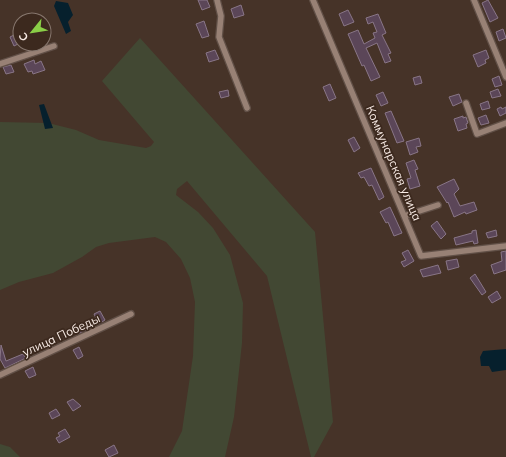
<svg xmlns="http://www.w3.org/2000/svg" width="506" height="457" viewBox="0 0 506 457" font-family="Mulish,sans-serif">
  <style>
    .green { fill: #424833 }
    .water { fill: #06202d }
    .building { fill: #5b4658; stroke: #897687 }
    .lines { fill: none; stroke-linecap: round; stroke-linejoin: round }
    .minor-casing { stroke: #615047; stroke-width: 8 }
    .minor { stroke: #988175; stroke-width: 5.5 }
    .labels { text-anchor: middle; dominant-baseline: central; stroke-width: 3.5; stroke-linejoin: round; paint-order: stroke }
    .street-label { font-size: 12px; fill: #f8ebe5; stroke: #3c291e }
  </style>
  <rect width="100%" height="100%" fill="#463328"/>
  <path class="green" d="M 140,38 L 315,232 L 333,422 L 314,457 L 311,457 L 267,276 L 187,181 L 177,189 L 176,195 L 198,212 L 213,228 L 230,255 L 243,303 L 242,343 L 234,417 L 225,457 L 169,457 L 182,431 L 193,356 L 195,302 L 190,278 L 181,259 L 166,242 L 155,237 L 109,243 L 96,247 L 82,257 L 53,273 L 19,282 L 0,290 L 0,122 L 48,123 L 76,130 L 99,140 L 146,148 L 151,146 L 154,142 L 102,81 Z
    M 0,444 L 10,447 L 20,457 L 0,457 Z"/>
  <path class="water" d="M 56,1 L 68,3 L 73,15 L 68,22 L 71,31 L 66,34 L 54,6 Z
    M 44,104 L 53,128 L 45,129 L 39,105 Z
    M 506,349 L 506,370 L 492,372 L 489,366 L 481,366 L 480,357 L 483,351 Z"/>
  <path class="building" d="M 198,0 L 207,0 L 210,7 L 202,10 Z
    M 488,0 L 498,18 L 490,22 L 482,3 Z
    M 241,5 L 244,15 L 234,18 L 231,9 Z
    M 348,10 L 354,22 L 344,26 L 339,14 Z
    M 378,14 L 386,33 L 382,35 L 391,53 L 388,54 L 391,61 L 385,63 L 377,43 L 366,48 L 380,77 L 371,81 L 364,65 L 362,66 L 348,34 L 358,30 L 364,44 L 375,38 L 373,33 L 377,32 L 373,22 L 368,24 L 366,18 Z
    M 204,21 L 209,36 L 202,38 L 196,24 Z
    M 503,29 L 506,38 L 499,41 L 496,32 Z
    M 18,33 L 20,43 L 14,46 L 10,37 Z
    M 215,50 L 219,59 L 209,62 L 206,53 Z
    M 486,50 L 489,58 L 485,60 L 486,63 L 478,67 L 473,55 Z
    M 34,60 L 35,64 L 41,61 L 45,70 L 33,74 L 32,71 L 28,72 L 24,64 Z
    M 11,65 L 14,72 L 6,74 L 3,67 Z
    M 420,76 L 422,83 L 415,85 L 413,78 Z
    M 499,76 L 502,85 L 495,87 L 492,79 Z
    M 330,84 L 336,98 L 329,101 L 323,87 Z
    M 498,89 L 501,96 L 492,98 L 490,92 Z
    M 228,90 L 229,96 L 221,98 L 219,92 Z
    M 383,92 L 388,103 L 381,106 L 376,95 Z
    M 459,94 L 462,102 L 453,106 L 449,97 Z
    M 488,101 L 490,108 L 482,110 L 480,104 Z
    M 501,107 L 502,109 L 506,107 L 506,113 L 500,116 L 497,109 Z
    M 391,111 L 404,141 L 397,143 L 385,113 Z
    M 486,115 L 489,123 L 481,125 L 478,118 Z
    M 463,116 L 463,118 L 466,117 L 468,123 L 466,124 L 467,128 L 458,131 L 454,119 Z
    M 354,137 L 360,148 L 354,152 L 348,140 Z
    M 419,138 L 421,146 L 416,147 L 418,152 L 410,155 L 406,142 Z
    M 414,160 L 418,169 L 415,170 L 420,186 L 410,189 L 407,179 L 411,178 L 406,163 Z
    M 371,168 L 384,197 L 379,200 L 372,185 L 369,186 L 364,177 L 361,178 L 358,173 Z
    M 454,179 L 459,189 L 454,194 L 460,206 L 474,202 L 477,210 L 466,214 L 465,212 L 454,217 L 448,202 L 447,203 L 437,187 Z
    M 390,207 L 402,233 L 394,236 L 388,222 L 386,223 L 380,212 Z
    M 437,221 L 446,234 L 441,239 L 431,226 Z
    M 476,230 L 478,243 L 474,244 L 473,241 L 456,245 L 454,238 L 472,233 L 472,231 Z
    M 496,230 L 497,236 L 488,238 L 486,233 Z
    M 408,250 L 414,261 L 404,267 L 401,262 L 406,260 L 402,253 Z
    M 506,251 L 506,270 L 494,274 L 491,265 L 502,261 L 501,252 Z
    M 457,259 L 459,267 L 448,270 L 446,261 Z
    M 438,265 L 441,273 L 423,277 L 420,270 Z
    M 475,274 L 486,292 L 482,295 L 470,278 Z
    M 497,291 L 501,298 L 492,303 L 488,297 Z
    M 100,311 L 105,320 L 99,324 L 94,314 Z
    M 87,322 L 90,328 L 78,334 L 75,328 Z
    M 1,345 L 6,361 L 23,354 L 26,358 L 5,368 L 0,359 Z
    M 79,347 L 83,356 L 78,359 L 73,350 Z
    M 33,367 L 36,375 L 29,378 L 25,371 Z
    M 73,399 L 81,406 L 73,411 L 67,402 Z
    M 56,409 L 60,415 L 52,419 L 49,413 Z
    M 65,429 L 70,437 L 59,443 L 56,438 L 60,436 L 58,433 Z
    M 114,445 L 118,453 L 109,457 L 105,450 Z"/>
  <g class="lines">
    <g class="minor-casing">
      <path id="minor" d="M 217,0 L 221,16 L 219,37 L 247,108
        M 313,0 L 421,256 L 506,246
        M 474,0 L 506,77
        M 0,64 L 54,46
        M 466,103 L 477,134 L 506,123
        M 404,216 L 438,205
        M 0,375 L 131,314"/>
    </g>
    <use href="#minor" class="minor"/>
  </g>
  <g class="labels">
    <g class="street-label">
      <text transform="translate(394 163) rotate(67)">Коммунарская улица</text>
      <text transform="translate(61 335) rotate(-25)">улица Победы</text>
    </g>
  </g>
  <g transform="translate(32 32) rotate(240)"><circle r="19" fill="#3c291e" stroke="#87776e"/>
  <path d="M0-3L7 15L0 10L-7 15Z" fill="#8ace47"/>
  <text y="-6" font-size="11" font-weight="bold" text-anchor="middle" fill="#f8ebe5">С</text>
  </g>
</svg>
